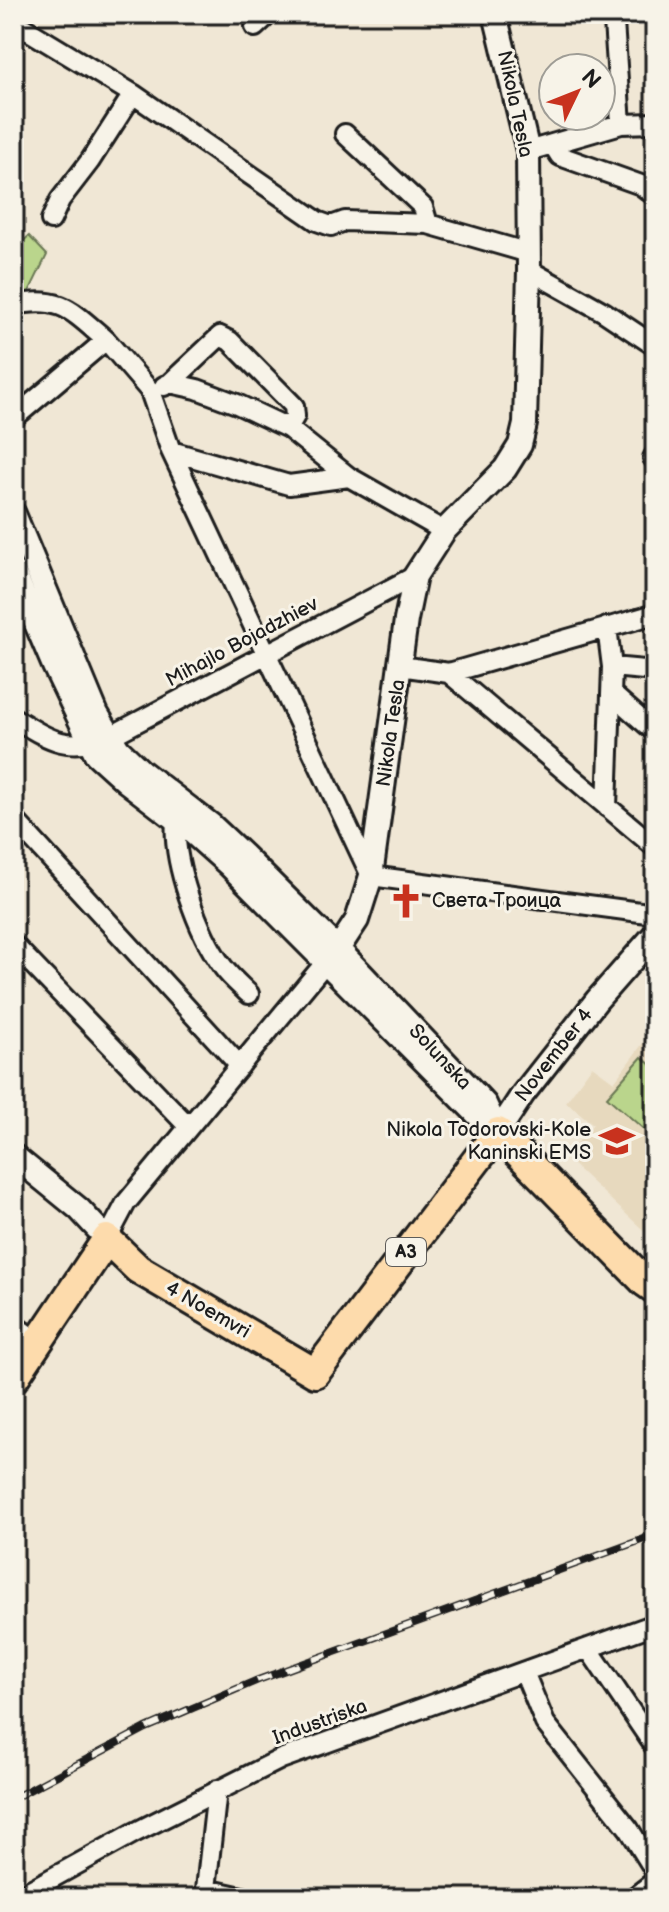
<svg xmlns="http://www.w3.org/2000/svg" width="669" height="1912" viewBox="0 0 669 1912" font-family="'Balsamiq Sans',sans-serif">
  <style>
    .built { fill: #e7d9be }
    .green { fill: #bad58c; stroke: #6b7854; stroke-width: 2 }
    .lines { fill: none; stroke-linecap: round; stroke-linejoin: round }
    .minor-casing { stroke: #1c1c1c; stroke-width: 24 }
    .tertiary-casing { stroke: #1c1c1c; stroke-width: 28 }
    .primary-casing { stroke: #1c1c1c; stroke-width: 34 }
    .minor { stroke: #f7f3e8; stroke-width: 18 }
    .tertiary { stroke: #f7f3e8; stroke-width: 22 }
    .primary { stroke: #fddbac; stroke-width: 28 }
    .rail-casing { stroke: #1c1c1c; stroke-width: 8 }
    .rail { stroke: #f7f3e8; stroke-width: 5; stroke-dasharray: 15; stroke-linecap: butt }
    .labels { text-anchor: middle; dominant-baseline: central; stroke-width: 6; stroke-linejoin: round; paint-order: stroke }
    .shield { fill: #f7f3e8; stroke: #5e5c59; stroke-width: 2 }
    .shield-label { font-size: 18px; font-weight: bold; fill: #1c1c1c }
    .street-label { font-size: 20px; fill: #1c1c1c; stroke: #f7f3e8 }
    .poi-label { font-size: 20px; fill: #1c1c1c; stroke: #f7f3e8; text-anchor: start }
  </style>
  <rect width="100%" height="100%" fill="#f0e7d5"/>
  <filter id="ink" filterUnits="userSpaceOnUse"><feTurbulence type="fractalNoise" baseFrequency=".0125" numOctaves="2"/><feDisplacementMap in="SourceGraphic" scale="16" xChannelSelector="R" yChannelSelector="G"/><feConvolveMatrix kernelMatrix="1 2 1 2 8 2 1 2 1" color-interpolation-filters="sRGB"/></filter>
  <g filter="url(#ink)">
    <path class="built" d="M 655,1027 L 655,1241 L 565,1157 L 593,1124 L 566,1102 L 592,1066 L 614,1082 Z"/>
    <path class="green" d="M 29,236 L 47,255 L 28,294 L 14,298 L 14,278 L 23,267 L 14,259 L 14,249 Z
      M 642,1057 L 655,1069 L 655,1139 L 607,1097 Z"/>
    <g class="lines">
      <g class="minor-casing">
        <path id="minor" d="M 610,14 L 614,22 L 621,124
          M 14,22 L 133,94 L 317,221 L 331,226 L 345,221 L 428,224 L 529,253
          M 255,27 L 269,14
          M 345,134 L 423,207 L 428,224
          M 553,145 L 560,156 L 641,185 L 655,196
          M 528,151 L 621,124 L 655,123
          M 51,220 L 60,200 L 90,161 L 133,94
          M 529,270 L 604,312 L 655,346
          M 14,305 C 61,295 72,311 106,340
          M 170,383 L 197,389 L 237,404 L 288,428 L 349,477 L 444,531
          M 164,386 L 170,383 L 220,336 L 230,341 L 294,406 L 295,416 L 288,428
          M 14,418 L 106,340 L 150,391 L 171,451 L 371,876 L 655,914
          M 171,451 L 289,485 L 349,477
          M 655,455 L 653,458 L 655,460
          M 607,627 L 612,667 L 607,807
          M 400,666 L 449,673 L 655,847
          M 612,667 L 655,671
          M 449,673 L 655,614
          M 612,694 L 655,732
          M 14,718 C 50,740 66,752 109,737 L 415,576
          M 14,819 L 240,1066
          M 176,820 C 172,861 198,934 223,967 C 230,977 241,986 249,994
          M 14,945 L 189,1127
          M 107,1239 L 126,1203 L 325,963
          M 14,1325 L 38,1342
          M 588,1648 L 655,1747
          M 524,1672 L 545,1723 L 629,1829 L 655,1871
          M 206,1889 L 246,1898
          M 16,1898 L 132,1834 L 281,1759 L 655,1624
          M 205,1898 L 217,1790
          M 633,1898 L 655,1881"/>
      </g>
      <g class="tertiary-casing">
        <path id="tertiary" d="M 14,514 L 97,714 L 118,749 L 141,771 L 211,825 L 244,856 L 338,949 L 485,1104 L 498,1132
          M 14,572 L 54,666 L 96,754 L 127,782 L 192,832 L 229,865 L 484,1121
          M 325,963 L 338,949 L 357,920 L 371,876 L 406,620 L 415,576 L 444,531 L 505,469 L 520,445 L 525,424 L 529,270 L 528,151 L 495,14
          M 498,1132 L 523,1094 L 597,1000 L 655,934
          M 14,1156 L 79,1209 L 107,1239"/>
      </g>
      <g class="primary-casing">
        <path id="primary" d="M 14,1378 L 107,1239 L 138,1269 L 315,1373 L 498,1132 L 645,1282 L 655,1289"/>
      </g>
      <use href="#minor" class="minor"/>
      <use href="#tertiary" class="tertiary"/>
      <use href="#primary" class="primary"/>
      <g class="rail-casing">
        <path id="rail" d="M 14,1798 L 146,1728 L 258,1680 L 655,1535"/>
      </g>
      <use href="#rail" class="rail"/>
    </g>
  </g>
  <defs>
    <g id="church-bare" transform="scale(2.76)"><path d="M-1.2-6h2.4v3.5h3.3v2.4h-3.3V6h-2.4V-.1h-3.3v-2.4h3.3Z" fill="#c8321e" stroke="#f7f3e8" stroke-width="2.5" paint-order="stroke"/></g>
    <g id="school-bare" transform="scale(2.76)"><path d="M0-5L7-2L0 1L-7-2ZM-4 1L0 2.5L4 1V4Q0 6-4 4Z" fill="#c8321e" stroke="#f7f3e8" stroke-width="2.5" paint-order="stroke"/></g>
  </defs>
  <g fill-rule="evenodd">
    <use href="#church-bare" x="406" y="901"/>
    <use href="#school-bare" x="617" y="1141"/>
  </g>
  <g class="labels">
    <rect class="shield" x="386" y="1238" width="40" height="28" rx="6"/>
    <g class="shield-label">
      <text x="406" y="1252">A3</text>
    </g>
    <g class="street-label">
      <text transform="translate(515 104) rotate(78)">Nikola Tesla</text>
      <text transform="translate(242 642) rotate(-28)">Mihajlo Bojadzhiev</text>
      <text transform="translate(391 733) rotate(-82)">Nikola Tesla</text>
      <text transform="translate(554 1055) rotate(-52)">November 4</text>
      <text transform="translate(440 1057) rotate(47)">Solunska</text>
      <text transform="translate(208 1310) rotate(30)">4 Noemvri</text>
      <text transform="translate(320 1722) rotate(-20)">Industriska</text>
    </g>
    <g class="poi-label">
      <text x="432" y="901">Света Троица</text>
      <text x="591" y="1130" text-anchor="end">Nikola Todorovski-Kole<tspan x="591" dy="23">Kaninski EMS</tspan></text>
    </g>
  </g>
  <rect width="669" height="1912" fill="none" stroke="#f7f3e8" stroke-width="48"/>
  <rect x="24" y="24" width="621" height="1864" fill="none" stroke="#1c1c1c" stroke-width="3" filter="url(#ink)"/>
  <g transform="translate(577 92) rotate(47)"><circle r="38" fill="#f7f3e8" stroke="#9f9d96" stroke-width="2"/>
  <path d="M0-6L14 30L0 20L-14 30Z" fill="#c8321e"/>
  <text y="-12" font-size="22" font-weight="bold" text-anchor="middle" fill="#1c1c1c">N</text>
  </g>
</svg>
